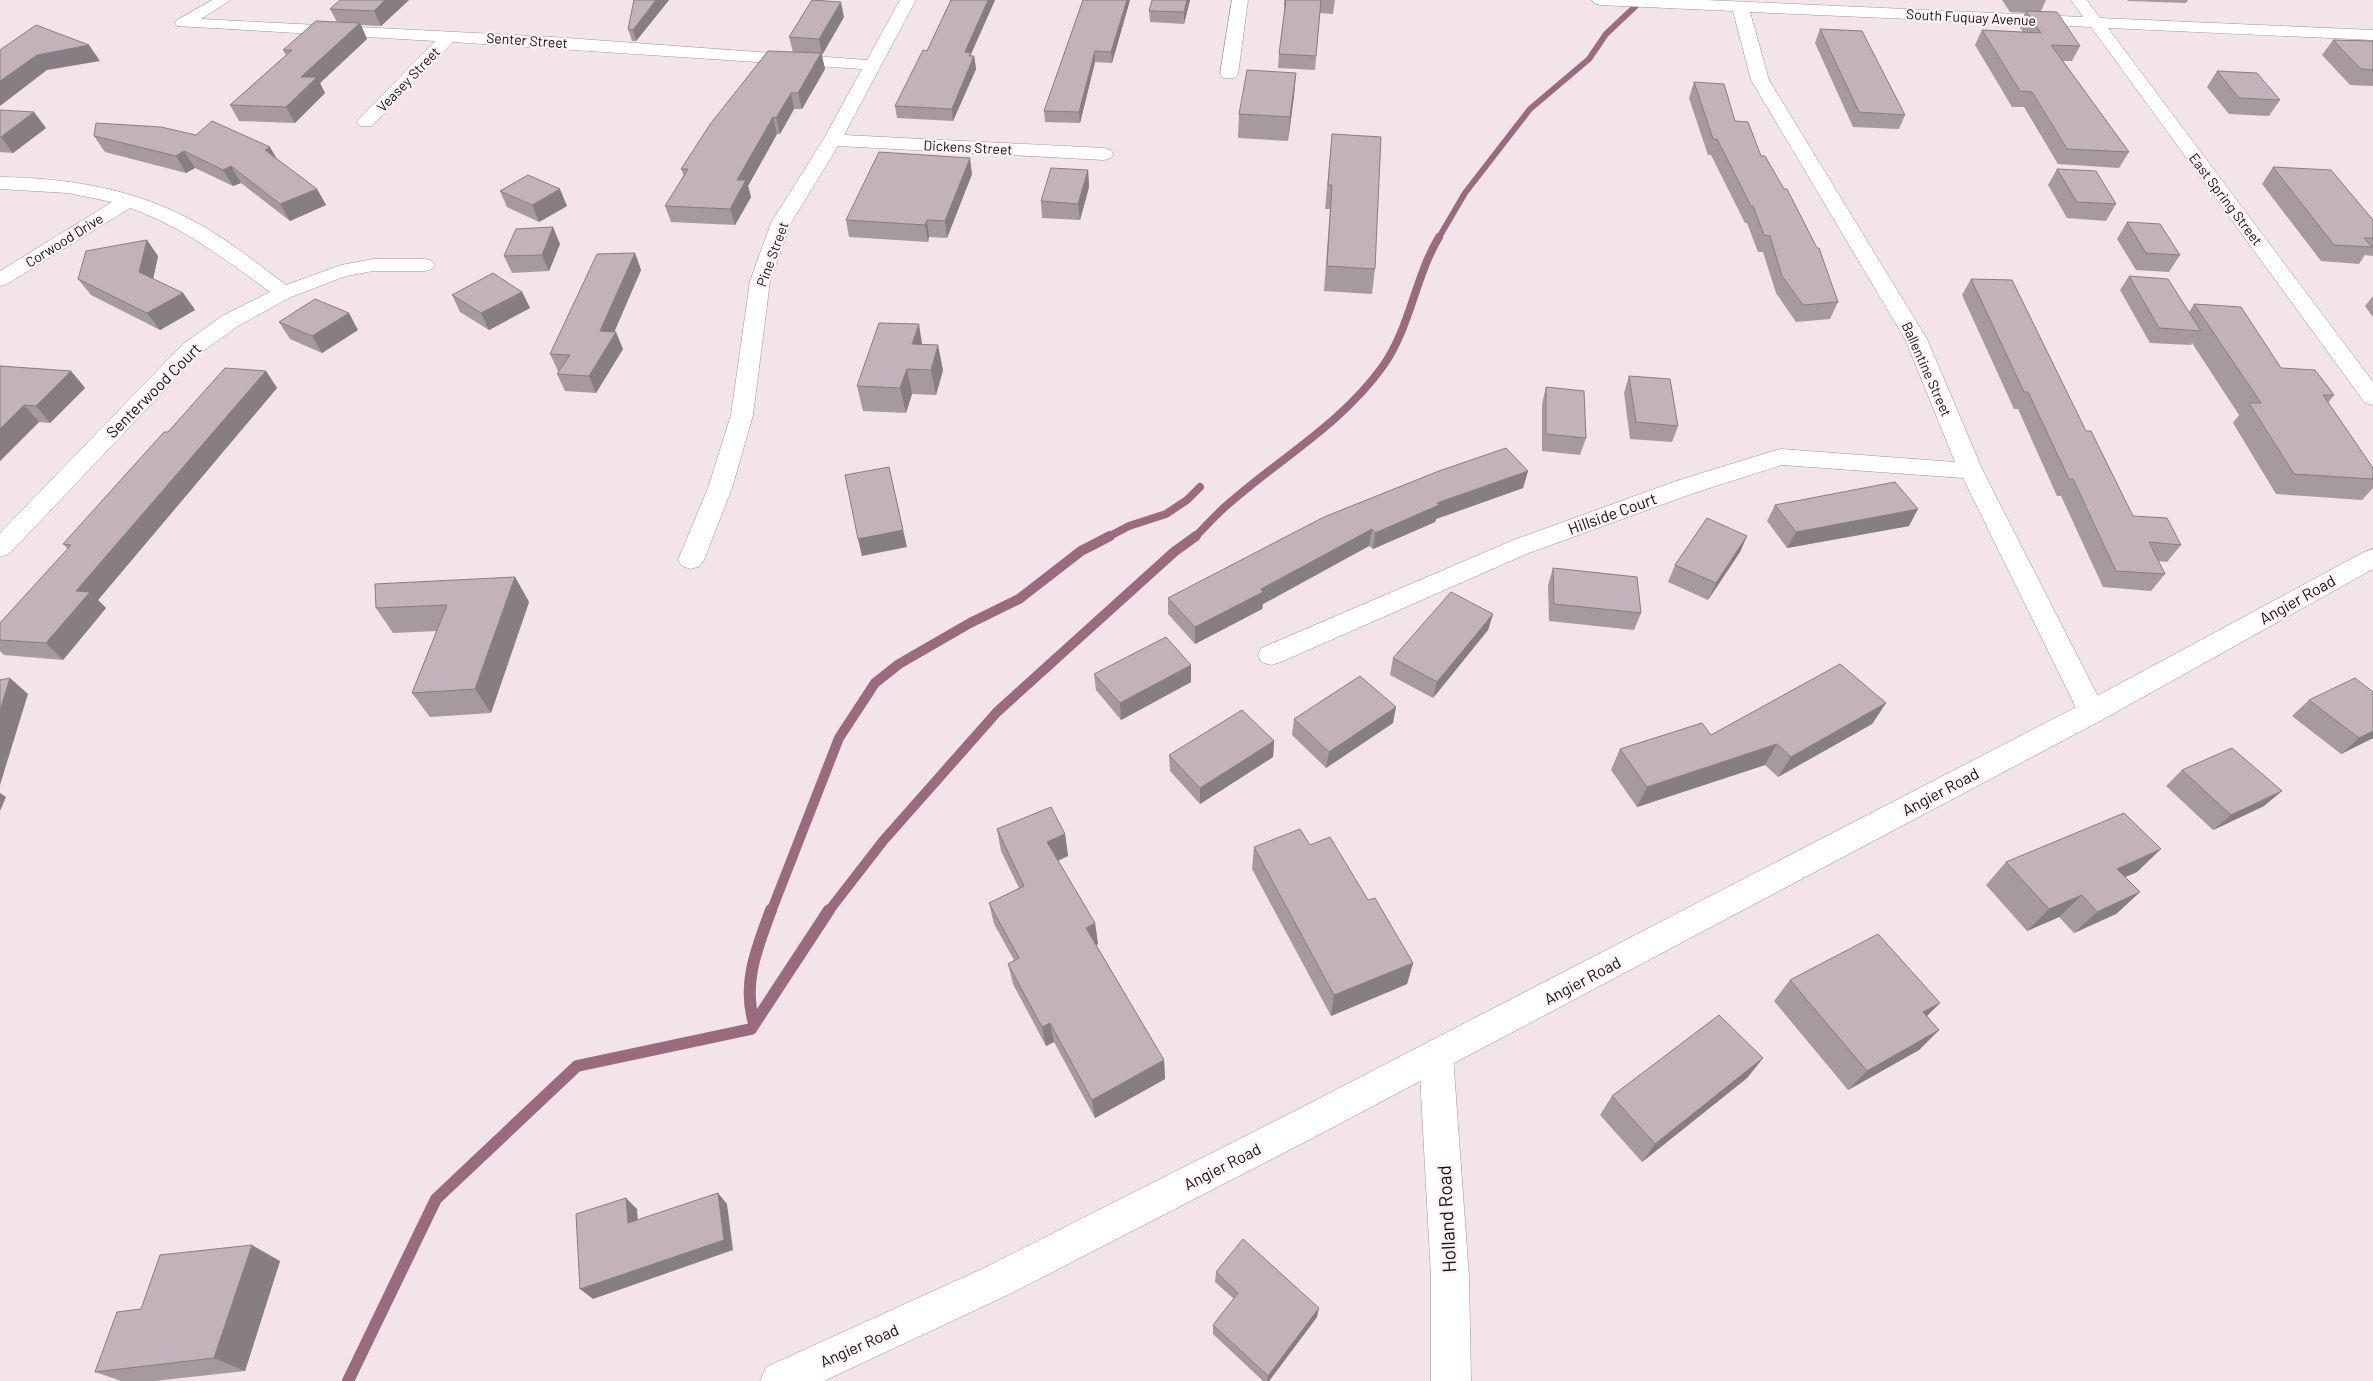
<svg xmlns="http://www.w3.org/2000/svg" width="2373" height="1381" viewBox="0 0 2373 1381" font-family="Barlow,sans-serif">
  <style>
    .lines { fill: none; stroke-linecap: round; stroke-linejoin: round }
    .stream-far3 { stroke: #9a6a7e; stroke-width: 6 }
    .stream-far2 { stroke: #9a6a7e; stroke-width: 8 }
    .stream-far1 { stroke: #9a6a7e; stroke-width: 10 }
    .stream { stroke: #9a6a7e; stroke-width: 12 }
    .street-casing { stroke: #a09398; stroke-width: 1 }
    .secondary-casing { stroke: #a09398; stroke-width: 1 }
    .street { fill: #fff; fill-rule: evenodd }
    .secondary { fill: #fff; fill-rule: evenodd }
    .wall { fill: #a69a9f }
    .shaded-wall { fill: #877d82 }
    .building { fill: #c1b3b9; stroke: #877d82 }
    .labels { text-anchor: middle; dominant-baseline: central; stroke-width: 4.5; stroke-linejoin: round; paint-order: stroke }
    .far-street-label { font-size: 14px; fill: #151012; stroke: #fef2f6 }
    .street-label { font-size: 16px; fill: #151012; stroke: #fef2f6 }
    .near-street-label { font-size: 19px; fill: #151012; stroke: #fef2f6 }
  </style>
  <rect width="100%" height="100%" fill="#f2e4e9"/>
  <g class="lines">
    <path class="stream-far3" d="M 1438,239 L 1465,193 L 1530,109 L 1589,59 L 1606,34 L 1642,0"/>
    <path class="stream-far2" d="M 1108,537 L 1129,526 L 1166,514 L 1187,500 L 1200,487
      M 1195,537 C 1207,525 1219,511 1233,500 C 1284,456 1343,422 1383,366 C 1410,328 1415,277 1439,237"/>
    <path class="stream-far1" d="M 771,912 L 839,738 L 875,683 L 899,664 L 970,623 L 1019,599 L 1081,551 L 1110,536
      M 828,912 L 883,841 L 997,712 L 1174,552 L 1196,536"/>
    <path class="stream" d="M 754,1023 C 742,983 757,948 771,910
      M 348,1381 L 436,1199 L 577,1066 L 751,1029 L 829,910"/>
    <g class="street-casing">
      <path id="street" d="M 212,0 L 231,0 L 201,19 L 553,37 L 867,60 L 900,0 L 916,0 L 844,135 L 1104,148 L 1111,150 L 1113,154 L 1111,158 L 1104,160 L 838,146 L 791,223 L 770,281 L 753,415 L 732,488 L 704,560 L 700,566 L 691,569 L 682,566 L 678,560 L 708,488 L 731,415 L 750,281 L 771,223 L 823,140 L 862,69 L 453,42 L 372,126 L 360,126 L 357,122 L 360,118 L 435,41 L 177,26 L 175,23 L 177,20 Z
        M 1232,0 L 1248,0 L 1238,74 L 1235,78 L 1223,78 L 1220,74 Z
        M 1592,0 L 1705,0 L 2083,17 L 2071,0 L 2087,0 L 2100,18 L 2373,30 L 2373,40 L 2108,28 L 2373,382 L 2373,405 L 2365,403 L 2091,27 L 1750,12 L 1769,80 L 1927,339 L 1983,471 L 2106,712 L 2102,720 L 2092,723 L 2082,720 L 1963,478 L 1782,465 L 1694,493 L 1529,553 L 1281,662 L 1271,665 L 1261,662 L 1258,655 L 1261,648 L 1511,541 L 1676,481 L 1773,451 L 1781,449 L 1955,462 L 1905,339 L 1751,80 L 1733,11 L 1600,5 L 1594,3 Z
        M 0,177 C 69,178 138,189 199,224 C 230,241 258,264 286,285 L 341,265 L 373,259 L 425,259 L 432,261 L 435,265 L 432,269 L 425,271 L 373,271 L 346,276 L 291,297 L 238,326 L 199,354 L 9,554 L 0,557 L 0,533 L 183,344 L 222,316 L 270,292 C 225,259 183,227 130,208 L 7,284 L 0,286 L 0,271 L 112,202 L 68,193 L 0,189 Z
        M 1436,1040 L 1448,1045 L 1453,1056 L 1469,1277 L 1471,1381 L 1431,1381 L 1431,1277 L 1419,1056 L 1424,1045 Z"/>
    </g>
    <g class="secondary-casing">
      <path id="secondary" d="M 2373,549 L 2373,569 L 2102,720 L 1309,1140 L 1012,1293 L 824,1381 L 760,1381 L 766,1367 L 986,1267 L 1285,1116 L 2082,704 L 2364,552 Z"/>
    </g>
    <use href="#street" class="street"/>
    <use href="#secondary" class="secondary"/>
  </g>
  <path class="wall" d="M 340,0 L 409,0 L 381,26 L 361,25 L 367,39 L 320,83 L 325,93 L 295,123 L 239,121 L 230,105 L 286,55 L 283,50 L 337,22 L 330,9 Z
    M 634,0 L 669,0 L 636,41 L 632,41 L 628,29 Z
    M 951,0 L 995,0 L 971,54 L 971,56 L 974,56 L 976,69 L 953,121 L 897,118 L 895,106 L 927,51 Z
    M 1083,0 L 1130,0 L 1112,63 L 1095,62 L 1080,123 L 1045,122 L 1044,111 Z
    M 1190,0 L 1184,24 L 1150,22 L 1149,11 Z
    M 1284,0 L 1335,0 L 1333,14 L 1320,13 L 1315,70 L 1278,68 L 1279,54 L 1284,12 Z
    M 2002,0 L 2046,0 L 2041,11 L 2080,46 L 2072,61 L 2063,61 L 2129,152 L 2119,168 L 2058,164 L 2024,107 L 2012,107 L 1975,45 L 1982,30 L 2023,32 L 2019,26 L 2025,13 L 2010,12 Z
    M 2127,0 L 2188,0 L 2186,3 L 2128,1 Z
    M 844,17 L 822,55 L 825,69 L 802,109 L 794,109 L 780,134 L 777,134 L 748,186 L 751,197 L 735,225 L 671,222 L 665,206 L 684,176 L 681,169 L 793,52 L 789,37 Z
    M 1820,29 L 1905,115 L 1899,129 L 1853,127 L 1815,43 Z
    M 2333,40 L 2373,41 L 2373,86 L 2350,85 L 2322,55 Z
    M 2217,71 L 2280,100 L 2269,116 L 2229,114 L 2207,87 Z
    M 1296,73 L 1294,96 L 1288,141 L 1238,138 L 1239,114 Z
    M 1694,82 L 1735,121 L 1761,156 L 1838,302 L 1830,319 L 1796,322 L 1776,293 L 1763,252 L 1758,252 L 1747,223 L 1745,223 L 1711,155 L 1708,155 L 1689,98 Z
    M 0,110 L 46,128 L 13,153 L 0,152 Z
    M 1332,134 L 1375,269 L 1372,294 L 1324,291 L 1330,209 L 1325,209 Z
    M 94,136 L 277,159 L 317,189 L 326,205 L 290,221 L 241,183 L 233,186 L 195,168 L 186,173 L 105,152 Z
    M 2273,167 L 2373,220 L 2373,256 L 2365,255 L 2359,264 L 2321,261 L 2262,184 Z
    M 2057,169 L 2116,204 L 2106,221 L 2067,218 L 2048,185 Z
    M 1088,170 L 1089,187 L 1080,220 L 1042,218 L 1041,201 Z
    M 972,174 L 947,238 L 929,237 L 928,242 L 849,237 L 846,220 Z
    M 500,191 L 567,206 L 539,222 L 507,207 Z
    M 2127,222 L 2180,255 L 2169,272 L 2136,270 L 2117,239 Z
    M 560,244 L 549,271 L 512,273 L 504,256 Z
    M 635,253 L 641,270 L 614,332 L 623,349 L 596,393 L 565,391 L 557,374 L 559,371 L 558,371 L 550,354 Z
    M 158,256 L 153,279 L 183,293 L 195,310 L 160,330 L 91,295 L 78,279 Z
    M 2129,276 L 2189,312 L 2194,304 L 2281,368 L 2334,395 L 2328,403 L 2373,468 L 2373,488 L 2362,500 L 2276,494 L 2233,423 L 2239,415 L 2192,343 L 2191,345 L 2150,343 L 2120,290 Z
    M 1971,279 L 2086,431 L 2133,516 L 2181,545 L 2167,562 L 2158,561 L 2165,574 L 2151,591 L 2103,587 L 2061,496 L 2057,496 L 2018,409 L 2014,409 L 1962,295 Z
    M 522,292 L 530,308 L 489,330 L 460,312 L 452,295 Z
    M 2373,296 L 2373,317 L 2365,306 Z
    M 279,322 L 358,330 L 322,353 L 290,339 Z
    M 922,345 L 943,370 L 936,395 L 912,394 L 906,413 L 863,411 L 857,386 Z
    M 0,366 L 71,371 L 85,388 L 50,423 L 39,422 L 0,461 Z
    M 266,371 L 277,388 L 98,600 L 106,608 L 63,660 L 4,655 L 0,651 L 0,623 L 68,549 L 63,544 L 168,432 Z
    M 1629,376 L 1678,426 L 1672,442 L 1630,439 L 1624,393 Z
    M 1546,387 L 1586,438 L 1580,455 L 1542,451 L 1542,404 Z
    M 1528,471 L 1523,488 L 1436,519 L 1435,522 L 1373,549 L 1369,546 L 1263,604 L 1262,609 L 1195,644 L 1168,614 L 1168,598 Z
    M 1775,505 L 1909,526 L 1787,548 L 1767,521 Z
    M 1747,536 L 1740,552 L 1708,600 L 1668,582 L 1675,565 Z
    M 1553,568 L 1641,613 L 1634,630 L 1549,621 L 1548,585 Z
    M 515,577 L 529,602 L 491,713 L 430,717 L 412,693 L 437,631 L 393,633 L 376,608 Z
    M 1493,614 L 1488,630 L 1433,698 L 1390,675 L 1393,658 Z
    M 1191,665 L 1191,682 L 1121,720 L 1096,690 L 1094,674 Z
    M 2373,692 L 2373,738 L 2341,754 L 2292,716 L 2309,700 Z
    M 1886,703 L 1872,724 L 1778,777 L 1765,765 L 1637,807 L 1611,770 L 1620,749 L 1711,735 Z
    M 1294,719 L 1393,723 L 1326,768 L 1292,735 Z
    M 1274,741 L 1273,757 L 1200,804 L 1170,771 L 1169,755 Z
    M 2182,770 L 2264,806 L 2213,830 L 2166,786 Z
    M 997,829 L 1065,834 L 1068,856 L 1058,861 L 1095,923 L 1098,944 L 1096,945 L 1164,1060 L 1165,1079 L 1095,1118 L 1054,1042 L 1046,1046 L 1013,984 L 1008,964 L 1014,960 L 994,924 L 989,903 L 1019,888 L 1001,851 Z
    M 1310,845 L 1368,900 L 1413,963 L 1407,984 L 1331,1016 L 1252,869 L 1254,847 Z
    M 2006,862 L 2137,872 L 2125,877 L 2140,892 L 2116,914 L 2074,933 L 2059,917 L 2027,931 L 1986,885 Z
    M 1790,980 L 1927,1016 L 1939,1030 L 1919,1050 L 1848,1090 L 1774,1001 Z
    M 1763,1058 L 1747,1078 L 1642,1162 L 1600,1115 L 1612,1096 Z
    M 280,1261 L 245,1371 L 154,1381 L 121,1381 L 95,1372 L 141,1309 Z
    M 1216,1272 L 1317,1317 L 1269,1381 L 1263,1381 L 1213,1334 L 1213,1325 L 1234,1299 L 1215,1282 Z"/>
  <path class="shaded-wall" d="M 385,0 L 409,0 L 381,26 L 374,11 Z
    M 656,0 L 669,0 L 636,41 L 633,30 Z
    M 988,0 L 995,0 L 971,54 L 972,62 L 974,56 L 976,69 L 953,121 L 952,109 L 965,52 Z
    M 1127,0 L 1130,0 L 1112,63 L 1111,52 Z
    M 1187,0 L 1190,0 L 1184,24 L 1184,12 Z
    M 841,2 L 844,17 L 822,55 L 819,39 Z
    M 360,23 L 367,39 L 320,83 L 325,93 L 295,123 L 286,107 L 301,77 Z
    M 89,45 L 100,61 L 47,70 L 0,106 L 0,81 L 37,55 Z
    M 1095,51 L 1095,62 L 1080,123 L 1079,112 Z
    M 821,53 L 825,69 L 802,109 L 798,93 Z
    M 1296,73 L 1294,96 L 1288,141 L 1290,117 Z
    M 791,93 L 794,109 L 780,134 L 776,118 Z
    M 34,112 L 46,128 L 13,153 L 1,137 Z
    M 773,117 L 777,134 L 748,186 L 751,197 L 735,225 L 730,209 L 737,180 Z
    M 270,147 L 280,164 L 265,150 Z
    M 184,151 L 195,168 L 186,173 L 176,156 Z
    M 970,158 L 972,174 L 947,238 L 945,221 Z
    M 231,166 L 241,183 L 233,186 L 223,170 Z
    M 1088,170 L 1089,187 L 1080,220 L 1078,204 Z
    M 317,189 L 326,205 L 290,221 L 280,204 Z
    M 560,189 L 567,206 L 539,222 L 532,205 Z
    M 927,220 L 929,237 L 928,242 L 925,225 Z
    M 553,227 L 560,244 L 549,271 L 542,255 Z
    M 147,240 L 158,256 L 151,289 L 139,272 Z
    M 635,253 L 641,270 L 609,344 L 616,332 L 623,349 L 596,393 L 589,376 L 600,331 Z
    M 522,292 L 530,308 L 489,330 L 481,313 Z
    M 183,293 L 195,310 L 160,330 L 147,313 Z
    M 349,313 L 358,330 L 322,353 L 312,336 Z
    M 919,324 L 923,350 L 917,369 L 912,344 Z
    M 938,345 L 943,370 L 936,395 L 931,370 Z
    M 907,369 L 912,394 L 906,413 L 900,388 Z
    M 71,371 L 85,388 L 50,423 L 36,406 Z
    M 266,371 L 277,388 L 98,600 L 106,608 L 63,660 L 46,643 L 76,591 Z
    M 24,405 L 39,422 L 0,461 L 0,429 Z
    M 889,467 L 907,547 L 862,556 L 858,539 Z
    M 1528,471 L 1523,488 L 1436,519 L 1435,522 L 1373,549 L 1375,533 L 1437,503 Z
    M 1918,509 L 1909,526 L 1787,548 L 1796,532 Z
    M 1372,529 L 1369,546 L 1263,604 L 1262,609 L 1195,644 L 1195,627 L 1261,589 Z
    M 1747,536 L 1740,552 L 1708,600 L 1716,583 Z
    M 515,577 L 529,602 L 491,713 L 475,689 Z
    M 1493,614 L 1488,630 L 1433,698 L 1437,682 Z
    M 1191,665 L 1191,682 L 1121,720 L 1120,703 Z
    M 10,678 L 28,694 L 0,785 L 0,710 Z
    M 1886,703 L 1872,724 L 1778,777 L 1791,757 Z
    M 1396,707 L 1393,723 L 1326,768 L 1329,752 Z
    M 2373,731 L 2373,738 L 2341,754 L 2359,738 Z
    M 1274,741 L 1273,757 L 1200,804 L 1200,788 Z
    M 1777,744 L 1765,765 L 1637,807 L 1647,787 Z
    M 2282,791 L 2264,806 L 2213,830 L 2231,815 Z
    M 0,793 L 6,797 L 0,811 Z
    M 1065,834 L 1068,856 L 1050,864 L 1047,842 Z
    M 2161,849 L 2137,872 L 2093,891 L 2117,869 Z
    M 2140,892 L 2116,914 L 2074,933 L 2097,912 Z
    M 2082,895 L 2059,917 L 2027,931 L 2049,909 Z
    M 1095,923 L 1098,944 L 1089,949 L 1086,928 Z
    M 1413,963 L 1407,984 L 1331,1016 L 1334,995 Z
    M 1940,1003 L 1920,1023 L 1923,1012 Z
    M 1050,1023 L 1054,1042 L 1046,1046 L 1042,1027 Z
    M 1939,1030 L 1919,1050 L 1848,1090 L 1867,1071 Z
    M 1763,1058 L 1747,1078 L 1642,1162 L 1655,1144 Z
    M 1164,1060 L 1165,1079 L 1095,1118 L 1092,1100 Z
    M 718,1193 L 727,1204 L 733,1250 L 593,1299 L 580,1289 Z
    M 626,1198 L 637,1209 L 639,1234 L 628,1223 Z
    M 252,1245 L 280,1261 L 245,1371 L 214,1358 Z
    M 1319,1308 L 1317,1317 L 1269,1381 L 1267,1381 L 1268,1376 Z"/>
  <path class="building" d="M 340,0 L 385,0 L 374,11 L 330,9 Z
    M 634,0 L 656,0 L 633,30 L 628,29 Z
    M 812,0 L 841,2 L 819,39 L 789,37 Z
    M 951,0 L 988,0 L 965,52 L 971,53 L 969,56 L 974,56 L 952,109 L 895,106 L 923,50 L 927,51 Z
    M 1083,0 L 1127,0 L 1111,52 L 1095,51 L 1079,112 L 1044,111 Z
    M 1152,0 L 1187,0 L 1184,12 L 1149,11 Z
    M 1286,0 L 1321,0 L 1316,56 L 1279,54 Z
    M 2026,11 L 2057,12 L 2080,46 L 2051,45 L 2129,152 L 2067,149 L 2032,92 L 2020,91 L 1982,30 L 2041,33 Z
    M 316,21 L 360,23 L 301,77 L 317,77 L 286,107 L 230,105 L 292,50 L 283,50 Z
    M 36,25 L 89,45 L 37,55 L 0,81 L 0,50 Z
    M 1820,29 L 1862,31 L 1905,115 L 1859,112 Z
    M 2333,40 L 2373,41 L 2373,70 L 2361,69 Z
    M 768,51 L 821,53 L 798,93 L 791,93 L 776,118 L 773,117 L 737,180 L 746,180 L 730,209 L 665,206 L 688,169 L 681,169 L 711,123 Z
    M 1247,70 L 1296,73 L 1290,117 L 1239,114 Z
    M 2217,71 L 2257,73 L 2280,100 L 2239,98 Z
    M 1694,82 L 1724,84 L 1735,121 L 1748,122 L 1761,156 L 1765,156 L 1784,189 L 1787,189 L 1817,248 L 1819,248 L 1838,302 L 1803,305 L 1782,276 L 1770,236 L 1764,235 L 1753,206 L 1751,206 L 1717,139 L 1713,139 Z
    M 0,110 L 34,112 L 1,137 L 0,137 Z
    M 212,121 L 270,147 L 265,150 L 317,189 L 280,204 L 231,166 L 223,170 L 184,151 L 176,156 L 94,136 L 96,123 L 161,127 L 196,135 Z
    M 1332,134 L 1381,137 L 1375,269 L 1327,266 L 1332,185 L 1328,185 Z
    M 879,152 L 970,158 L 945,221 L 927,220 L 925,225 L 846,220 Z
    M 2273,167 L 2331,170 L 2373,220 L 2373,238 L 2364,238 L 2372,247 L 2334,245 Z
    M 1051,168 L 1088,170 L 1078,204 L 1041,201 Z
    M 2057,169 L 2096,171 L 2116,204 L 2077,202 Z
    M 528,175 L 560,189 L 532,205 L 500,191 Z
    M 2127,222 L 2160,224 L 2180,255 L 2146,253 Z
    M 553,227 L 542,255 L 504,256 L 516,229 Z
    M 147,240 L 139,272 L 183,293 L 147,313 L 78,279 L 86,251 Z
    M 635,253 L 600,331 L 616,332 L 589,376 L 557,374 L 570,355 L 550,354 L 597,254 Z
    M 493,273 L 522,292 L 481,313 L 452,295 Z
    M 2129,276 L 2168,279 L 2201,331 L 2159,328 Z
    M 1971,279 L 2012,280 L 2086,431 L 2091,431 L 2133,516 L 2167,518 L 2181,545 L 2149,542 L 2165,574 L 2116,571 L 2073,479 L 2069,479 L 2028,392 L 2024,392 Z
    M 315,299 L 349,313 L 312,336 L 279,322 Z
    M 2194,304 L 2241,307 L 2281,368 L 2315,370 L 2334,395 L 2323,395 L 2373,468 L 2373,479 L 2294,474 L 2249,403 L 2261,403 Z
    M 879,323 L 919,324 L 912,344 L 938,345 L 931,370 L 907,369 L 900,388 L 857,386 Z
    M 0,366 L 71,371 L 36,406 L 24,405 L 0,429 Z
    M 225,368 L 266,371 L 76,591 L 90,592 L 46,643 L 0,640 L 0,623 L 71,545 L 63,544 L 164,432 L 168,432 Z
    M 1629,376 L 1670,379 L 1678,426 L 1636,422 Z
    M 1546,387 L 1584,391 L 1586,438 L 1546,434 Z
    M 1506,448 L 1528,471 L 1437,503 L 1439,505 L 1375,533 L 1372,529 L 1261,589 L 1263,592 L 1195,627 L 1168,598 L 1324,517 L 1439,471 Z
    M 889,467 L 903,530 L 858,539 L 845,475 Z
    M 1895,482 L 1918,509 L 1796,532 L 1775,505 Z
    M 1707,518 L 1747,536 L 1716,583 L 1675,565 Z
    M 1553,568 L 1637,577 L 1641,613 L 1554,604 Z
    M 515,577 L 475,689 L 412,693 L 447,605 L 376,608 L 375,584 Z
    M 1451,592 L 1493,614 L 1437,682 L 1393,658 Z
    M 1166,637 L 1191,665 L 1120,703 L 1094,674 Z
    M 1840,664 L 1886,703 L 1791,757 L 1777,744 L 1647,787 L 1620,749 L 1702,723 L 1711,735 Z
    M 1360,676 L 1396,707 L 1329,752 L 1294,719 Z
    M 10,678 L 0,710 L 0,680 Z
    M 2355,678 L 2373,692 L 2373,731 L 2359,738 L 2309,700 Z
    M 1242,710 L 1274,741 L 1200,788 L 1169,755 Z
    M 2232,748 L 2282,791 L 2231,815 L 2182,770 Z
    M 1051,807 L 1065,834 L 1047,842 L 1095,923 L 1086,928 L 1164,1060 L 1092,1100 L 1050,1023 L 1042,1027 L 1008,964 L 1019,958 L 989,903 L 1024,886 L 997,829 Z
    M 2124,813 L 2161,849 L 2117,869 L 2140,892 L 2097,912 L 2082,895 L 2049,909 L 2006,862 Z
    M 1300,829 L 1310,845 L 1330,837 L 1368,900 L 1375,898 L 1413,963 L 1334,995 L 1254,847 Z
    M 1878,934 L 1940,1003 L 1923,1012 L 1939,1030 L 1867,1071 L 1790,980 Z
    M 1719,1015 L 1763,1058 L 1655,1144 L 1612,1096 Z
    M 718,1193 L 724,1240 L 580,1289 L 576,1214 L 626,1198 L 628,1223 Z
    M 1243,1239 L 1319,1308 L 1268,1376 L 1213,1325 L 1238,1293 L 1216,1272 Z
    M 252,1245 L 214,1358 L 95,1372 L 117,1312 L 141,1309 L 160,1255 Z"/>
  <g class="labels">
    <g class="far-street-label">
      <text transform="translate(1971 17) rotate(3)">South Fuquay Avenue</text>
      <text transform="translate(527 40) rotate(4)">Senter Street</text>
      <text transform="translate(408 79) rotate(-46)">Veasey Street</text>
      <text transform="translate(968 147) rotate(3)">Dickens Street</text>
      <text transform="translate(2226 199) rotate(53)">East Spring Street</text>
      <text transform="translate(64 240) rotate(-32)">Corwood Drive</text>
      <text transform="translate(772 254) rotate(-70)">Pine Street</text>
      <text transform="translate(1927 369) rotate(66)">Ballentine Street</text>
    </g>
    <g class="street-label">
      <text transform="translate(153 390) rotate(-45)">Senterwood Court</text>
      <text transform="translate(1612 513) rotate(-20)">Hillside Court</text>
      <text transform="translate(2297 599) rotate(-29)">Angier Road</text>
      <text transform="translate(1940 791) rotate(-28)">Angier Road</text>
      <text transform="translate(1582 980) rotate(-28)">Angier Road</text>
      <text transform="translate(1222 1166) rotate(-27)">Angier Road</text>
      <text transform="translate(859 1345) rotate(-24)">Angier Road</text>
    </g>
    <g class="near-street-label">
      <text transform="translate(1446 1219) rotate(-93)">Holland Road</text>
    </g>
  </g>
</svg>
